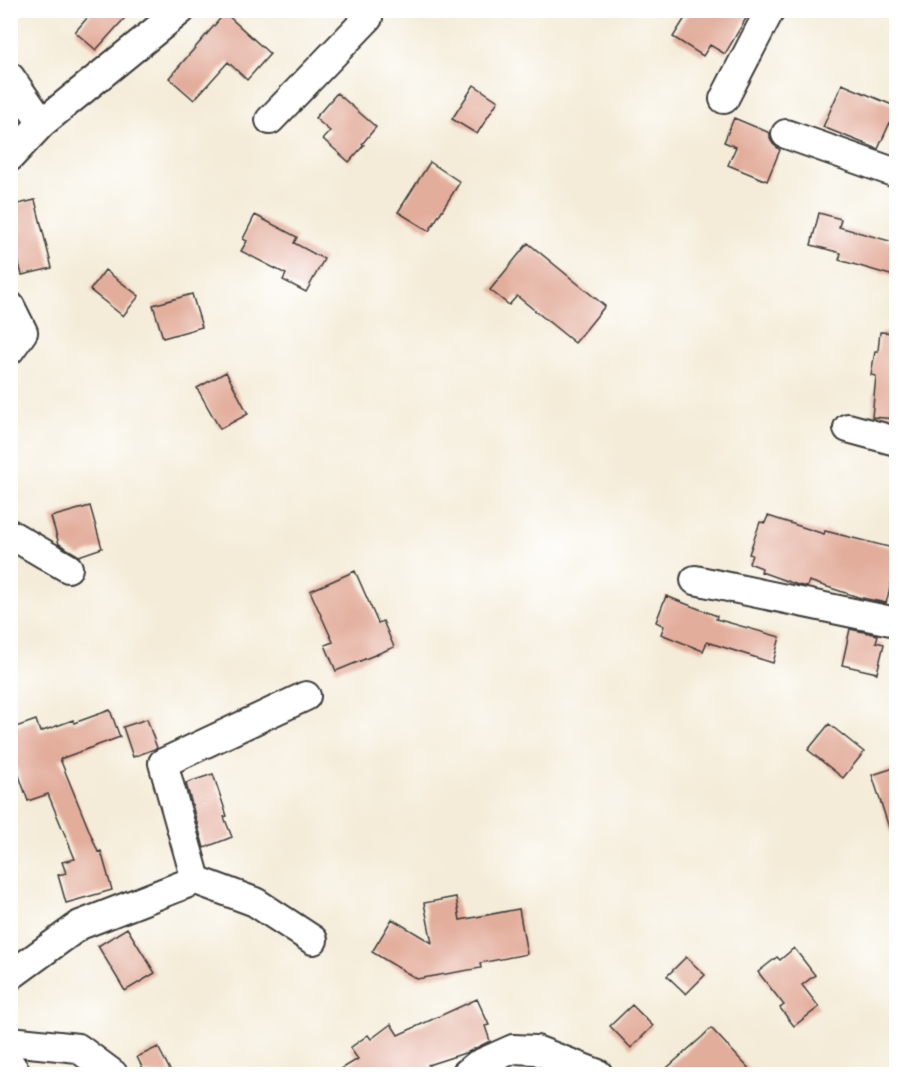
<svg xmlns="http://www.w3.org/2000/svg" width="907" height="1085" viewBox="0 0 907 1085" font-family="Delius,sans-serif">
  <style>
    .building { fill: #e3ad9b }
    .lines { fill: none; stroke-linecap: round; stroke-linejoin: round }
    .street-casing { stroke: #3c3b38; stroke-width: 32 }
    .street { stroke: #fff; stroke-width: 28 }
  </style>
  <rect width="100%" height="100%" fill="#fff"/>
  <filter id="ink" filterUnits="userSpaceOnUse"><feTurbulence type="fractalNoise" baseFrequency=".0167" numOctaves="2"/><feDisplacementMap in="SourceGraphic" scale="12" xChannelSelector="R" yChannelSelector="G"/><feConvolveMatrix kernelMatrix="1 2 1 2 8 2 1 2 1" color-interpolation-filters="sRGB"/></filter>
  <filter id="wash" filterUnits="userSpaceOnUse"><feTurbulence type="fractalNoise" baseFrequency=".008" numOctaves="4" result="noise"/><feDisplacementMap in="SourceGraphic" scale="24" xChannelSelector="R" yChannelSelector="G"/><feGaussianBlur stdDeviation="1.35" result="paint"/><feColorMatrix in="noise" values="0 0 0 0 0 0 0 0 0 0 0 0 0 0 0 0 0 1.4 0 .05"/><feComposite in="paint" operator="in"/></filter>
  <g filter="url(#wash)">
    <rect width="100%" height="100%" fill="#f4ecd8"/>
    <g id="blocks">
      <path class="building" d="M 94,10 L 132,10 L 96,50 L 75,32 Z
        M 690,10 L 751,10 L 725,54 L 710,45 L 703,56 L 673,37 Z
        M 225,13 L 270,54 L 247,80 L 228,62 L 194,100 L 169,78 Z
        M 842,84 L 897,107 L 878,149 L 823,127 Z
        M 474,85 L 498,101 L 477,134 L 452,119 Z
        M 337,93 L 376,127 L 362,144 L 364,145 L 349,162 L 323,139 L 330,131 L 315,118 Z
        M 734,118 L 770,133 L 770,138 L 773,144 L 780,150 L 767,181 L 728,165 L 736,147 L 724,142 Z
        M 430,162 L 460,182 L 429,231 L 398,212 Z
        M 35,200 L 52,268 L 22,275 L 10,230 L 10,206 Z
        M 819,213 L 841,219 L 839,227 L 897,243 L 897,277 L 839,260 L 841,253 L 811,245 Z
        M 255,215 L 297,237 L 294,243 L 324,259 L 306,292 L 283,280 L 286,274 L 241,251 L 247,241 L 243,239 Z
        M 528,243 L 605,306 L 575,343 L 517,296 L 509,305 L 490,290 Z
        M 105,270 L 139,296 L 123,316 L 90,290 Z
        M 192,294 L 202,327 L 163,338 L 153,305 Z
        M 880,332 L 897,333 L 897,419 L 872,417 L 876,376 L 871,375 L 875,351 L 878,351 Z
        M 226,372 L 248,414 L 220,429 L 197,388 Z
        M 90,506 L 102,548 L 79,556 L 59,544 L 51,517 Z
        M 768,516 L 824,534 L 825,531 L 897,549 L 897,562 L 886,603 L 858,597 L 809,581 L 807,587 L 798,585 L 761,572 L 762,568 L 749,563 L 752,555 L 749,554 L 760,522 L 765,523 Z
        M 355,571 L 378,623 L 383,621 L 394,647 L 336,671 L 325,645 L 333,642 L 310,591 Z
        M 666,596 L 717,616 L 716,619 L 780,637 L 773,663 L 707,642 L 703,651 L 661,634 L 664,626 L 656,622 Z
        M 850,629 L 878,635 L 876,642 L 884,644 L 877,673 L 842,665 Z
        M 110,710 L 120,737 L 60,759 L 98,852 L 101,851 L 112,890 L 66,903 L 58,875 L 66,873 L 62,862 L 75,859 L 48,794 L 28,801 L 10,750 L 10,729 L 36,720 L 40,732 L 73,720 L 74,723 Z
        M 147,719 L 157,748 L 133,757 L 123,727 Z
        M 829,724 L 864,752 L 843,778 L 808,750 Z
        M 897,767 L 897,836 L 892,837 L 872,775 Z
        M 213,774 L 227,816 L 224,817 L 232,837 L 204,848 L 186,783 Z
        M 456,897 L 460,920 L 519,909 L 527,954 L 480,963 L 481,968 L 417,979 L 372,952 L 392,919 L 432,943 L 424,903 Z
        M 127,928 L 155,973 L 125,991 L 98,946 Z
        M 794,948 L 815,975 L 802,985 L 819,1007 L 794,1026 L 780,1008 L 784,1005 L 758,972 L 777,957 L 780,960 Z
        M 686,957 L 705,975 L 686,994 L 667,976 Z
        M 477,999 L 489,1025 L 485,1026 L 490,1041 L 468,1052 L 428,1065 L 435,1074 L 333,1074 L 358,1059 L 350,1048 L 368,1035 L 371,1039 L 391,1024 L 398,1035 Z
        M 632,1005 L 653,1026 L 631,1048 L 610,1026 Z
        M 711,1028 L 754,1074 L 660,1074 L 702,1037 Z
        M 158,1047 L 172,1074 L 146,1074 L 137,1057 Z"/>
    </g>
  </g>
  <g filter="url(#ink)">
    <use href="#blocks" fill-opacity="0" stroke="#3c3b38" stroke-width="1.5"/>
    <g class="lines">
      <g class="street-casing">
        <path id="street" d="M 10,77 L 42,123 L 10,157
          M 724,99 L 770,10
          M 270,120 L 368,18 L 364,10
          M 42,123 L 181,10
          M 786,134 L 896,173
          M 10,306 L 23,332 L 10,350
          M 848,428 L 896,441
          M 10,534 L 68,568
          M 695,580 L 896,622
          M 196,880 L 163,763 L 306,696
          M 10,976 L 80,925 L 196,880 L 255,902 L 313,940
          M 10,1041 L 78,1048 L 113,1074
          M 10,1064 L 17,1074
          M 466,1074 L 477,1065 L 513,1049 L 536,1050 L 598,1074"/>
      </g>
      <use href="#street" class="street"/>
    </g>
  </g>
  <rect width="907" height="1085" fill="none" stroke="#fff" stroke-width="36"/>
</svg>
